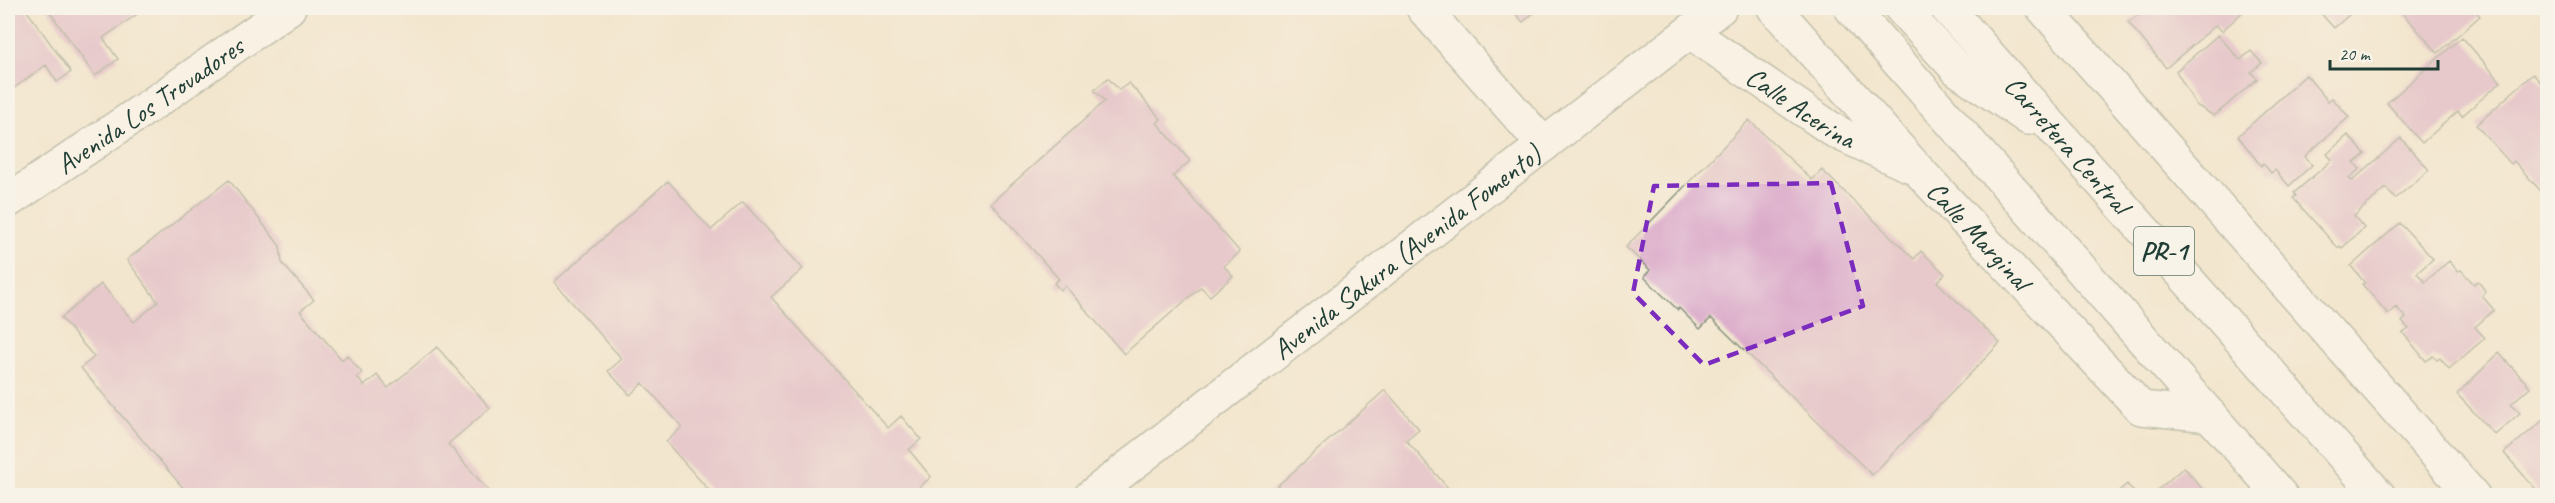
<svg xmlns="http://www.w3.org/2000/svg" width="2555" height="503" viewBox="0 0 2555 503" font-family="Caveat,sans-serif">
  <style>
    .building { fill: #d9a6c8 }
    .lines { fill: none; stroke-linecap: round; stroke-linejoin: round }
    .minor-casing { stroke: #899281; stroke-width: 36 }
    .major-casing { stroke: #899281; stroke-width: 36 }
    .minor { stroke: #fff; stroke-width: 33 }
    .major { stroke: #fff; stroke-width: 33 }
    .marked { fill: none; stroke: #7b2cbf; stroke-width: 4.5; stroke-dasharray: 12 8; stroke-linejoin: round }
    .labels { text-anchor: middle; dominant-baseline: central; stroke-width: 5; stroke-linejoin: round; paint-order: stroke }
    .shield { fill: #f7f3e8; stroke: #60746a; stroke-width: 1.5 }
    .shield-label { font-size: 27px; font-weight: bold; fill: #1f3d34 }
    .street-label { font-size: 28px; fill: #1f3d34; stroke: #f7f3e8 }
  </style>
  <rect width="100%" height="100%" fill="#f7f3e8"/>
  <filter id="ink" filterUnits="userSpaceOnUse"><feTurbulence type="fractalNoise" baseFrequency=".0167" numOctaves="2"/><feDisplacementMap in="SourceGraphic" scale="12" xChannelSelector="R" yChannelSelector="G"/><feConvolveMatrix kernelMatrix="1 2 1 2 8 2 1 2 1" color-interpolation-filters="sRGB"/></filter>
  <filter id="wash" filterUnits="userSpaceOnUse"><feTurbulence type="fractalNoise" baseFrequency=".008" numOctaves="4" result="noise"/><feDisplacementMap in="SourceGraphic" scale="24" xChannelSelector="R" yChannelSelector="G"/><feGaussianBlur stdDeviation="1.35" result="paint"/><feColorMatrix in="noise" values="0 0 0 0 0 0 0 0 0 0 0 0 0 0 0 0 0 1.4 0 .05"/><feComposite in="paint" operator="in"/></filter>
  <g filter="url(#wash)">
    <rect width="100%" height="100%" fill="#f3e6ce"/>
    <g id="blocks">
      <path class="building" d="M 16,8 L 25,8 L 71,72 L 57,82 L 46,65 L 10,91 L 8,88 L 8,14 Z
        M 47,8 L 146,8 L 103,38 L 118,59 L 95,76 Z
        M 1510,8 L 1539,8 L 1523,22 Z
        M 2149,8 L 2247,8 L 2222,31 L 2216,25 L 2166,68 L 2128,22 Z
        M 2316,8 L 2357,8 L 2334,28 Z
        M 2398,8 L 2473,8 L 2480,16 L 2438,53 Z
        M 2218,35 L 2240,60 L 2251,51 L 2262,63 L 2251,72 L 2257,79 L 2214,116 L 2196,105 L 2176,71 Z
        M 2462,37 L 2501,82 L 2462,116 L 2458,111 L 2422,143 L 2387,103 Z
        M 2533,74 L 2548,90 L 2548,199 L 2514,161 L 2511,164 L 2476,125 Z
        M 2306,75 L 2328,101 L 2332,98 L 2349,117 L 2305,156 L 2312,165 L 2289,186 L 2275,170 L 2271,173 L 2263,163 L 2261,166 L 2238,136 Z
        M 1108,78 L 1119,90 L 1129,83 L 1161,119 L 1157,123 L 1190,161 L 1173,176 L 1240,252 L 1224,266 L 1233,276 L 1210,296 L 1201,287 L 1124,354 L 1065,286 L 1060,290 L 1054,283 L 1059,279 L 991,203 L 1105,101 L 1094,90 Z
        M 1749,120 L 1812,180 L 1822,170 L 1914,259 L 1921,251 L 1945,274 L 1937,282 L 2000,343 L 1872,475 L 1711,318 L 1700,329 L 1679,308 L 1678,310 L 1644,277 L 1650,270 L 1626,247 Z
        M 2348,135 L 2365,154 L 2354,163 L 2360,169 L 2349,178 L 2352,181 L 2401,138 L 2429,170 L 2395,199 L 2386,188 L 2354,216 L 2364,228 L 2342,248 L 2340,246 L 2338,248 L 2293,198 L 2296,196 L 2294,193 L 2332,160 L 2327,154 Z
        M 229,180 L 280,246 L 282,263 L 314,300 L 300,311 L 342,360 L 347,355 L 362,373 L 357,377 L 364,386 L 377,375 L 388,388 L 437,347 L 490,408 L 448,444 L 493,496 L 190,496 L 81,368 L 94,357 L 61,318 L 101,284 L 134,322 L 158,302 L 127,260 Z
        M 668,181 L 711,230 L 743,202 L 803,269 L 771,297 L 888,428 L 901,416 L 921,439 L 909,450 L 931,477 L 919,487 L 923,491 L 918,496 L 714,496 L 666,442 L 682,427 L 643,383 L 630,395 L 608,371 L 622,359 L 554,282 Z
        M 2400,223 L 2433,259 L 2417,273 L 2425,282 L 2449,261 L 2458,271 L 2461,270 L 2474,284 L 2478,281 L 2486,292 L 2482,296 L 2494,310 L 2475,327 L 2485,338 L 2449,369 L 2440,358 L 2437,360 L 2433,356 L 2426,361 L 2403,333 L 2409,329 L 2402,322 L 2406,318 L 2396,307 L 2388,314 L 2362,284 L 2365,283 L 2351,266 Z
        M 2499,353 L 2530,387 L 2511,404 L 2520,413 L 2495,435 L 2457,394 Z
        M 1385,390 L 1419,429 L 1406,440 L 1455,496 L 1266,496 Z
        M 2548,416 L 2548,493 L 2547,496 L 2542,496 L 2504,453 Z
        M 2184,467 L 2208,496 L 2151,496 Z
        M 2127,484 L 2137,496 L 2113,496 Z"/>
    </g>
  </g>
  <g filter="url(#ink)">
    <use href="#blocks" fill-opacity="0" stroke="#899281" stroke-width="1.5"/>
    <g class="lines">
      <g class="minor-casing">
        <g id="minor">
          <path d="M 1423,8 L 1544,145"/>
          <path id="s1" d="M 1774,8 L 1918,170 L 2141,408 L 2210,415"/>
          <path d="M 2043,8 L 2473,496"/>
          <path id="s2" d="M 1690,32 L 1836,132 L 1908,165"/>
          <path id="s3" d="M 8,201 L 164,96 L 289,8"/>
          <path id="s4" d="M 1091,496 L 1720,8"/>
        </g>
      </g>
      <g class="major-casing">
        <g id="major">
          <path d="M 1851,8 L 2281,496"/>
          <path d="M 1901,8 L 1958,70 L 2028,118"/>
          <path id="s5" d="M 1947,8 L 2379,496"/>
        </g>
      </g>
      <use href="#minor" class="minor"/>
      <use href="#major" class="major"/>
    </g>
  </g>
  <path d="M0 0H2555V503H0ZM 1831,183 L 1863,306 L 1704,365 L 1633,293 L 1654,186 Z" fill="#f3e6ce" fill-opacity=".55" fill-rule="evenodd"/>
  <path class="marked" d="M 1831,183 L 1863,306 L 1704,365 L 1633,293 L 1654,186 Z"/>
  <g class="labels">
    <rect class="shield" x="2134" y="227" width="60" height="48" rx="4.5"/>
    <g class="shield-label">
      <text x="2164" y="251">PR-1</text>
    </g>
    <g class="street-label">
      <text stroke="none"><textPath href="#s3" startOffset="171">Avenida Los Trovadores</textPath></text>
      <text stroke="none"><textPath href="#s2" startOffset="134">Calle Acerina</textPath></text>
      <text stroke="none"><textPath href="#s5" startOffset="182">Carretera Central</textPath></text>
      <text stroke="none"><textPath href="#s1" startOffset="306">Calle Marginal</textPath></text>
      <text stroke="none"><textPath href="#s4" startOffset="399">Avenida Sakura (Avenida Fomento)</textPath></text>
    </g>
  </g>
  <rect width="2555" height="503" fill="none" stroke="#f7f3e8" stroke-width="30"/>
  <path d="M2330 60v9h108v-9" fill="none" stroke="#1f3d34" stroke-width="3"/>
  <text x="2339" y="60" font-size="18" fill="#1f3d34" stroke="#f7f3e8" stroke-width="4.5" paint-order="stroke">20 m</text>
</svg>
